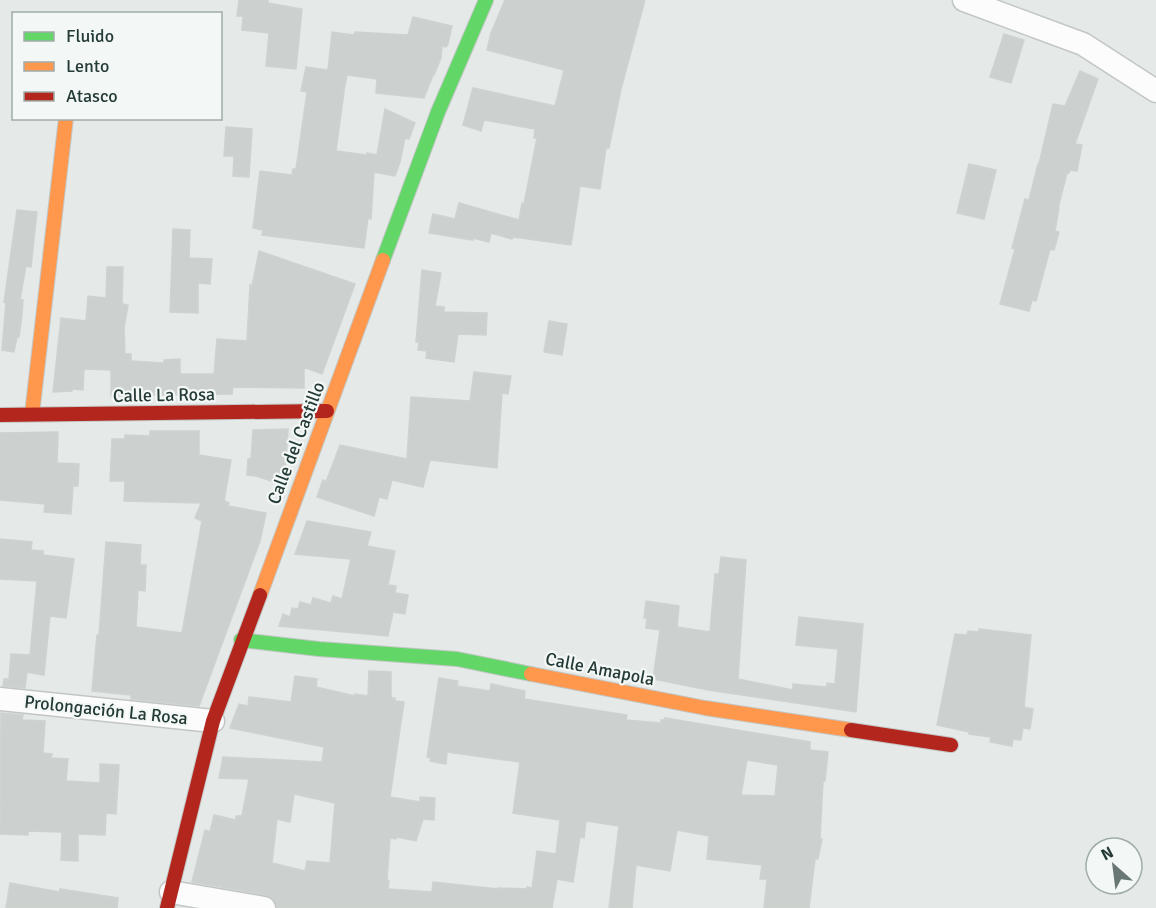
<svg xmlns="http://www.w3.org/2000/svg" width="1156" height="908" viewBox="0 0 1156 908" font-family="Signika,sans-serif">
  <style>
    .building { fill: #ccd0cf; stroke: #ced2d0; stroke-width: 1.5; fill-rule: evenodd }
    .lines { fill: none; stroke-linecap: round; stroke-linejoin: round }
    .street-casing { stroke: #c2c6c4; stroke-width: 25 }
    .fast-casing { stroke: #c2c7c5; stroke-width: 16 }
    .slow-casing { stroke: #c2c7c5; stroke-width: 16 }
    .jam-casing { stroke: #c2c7c5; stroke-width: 16 }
    .street { stroke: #fbfcfb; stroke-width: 22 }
    .fast { stroke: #63d668; stroke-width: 14 }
    .slow { stroke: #ff974d; stroke-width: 14 }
    .jam { stroke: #b3261e; stroke-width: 14 }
    .labels { text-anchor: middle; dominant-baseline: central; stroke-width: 4.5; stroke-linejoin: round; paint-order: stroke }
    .street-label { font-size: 18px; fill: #243a36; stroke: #f3f8f6 }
  </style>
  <rect width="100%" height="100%" fill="#e5e9e7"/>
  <path class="building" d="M 239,0 L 268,0 L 268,3 L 302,9 L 296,69 L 266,66 L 269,33 L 242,30 L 243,16 L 237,16 Z
    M 505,0 L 645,0 L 621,89 L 609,148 L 606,148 L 600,189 L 580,186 L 571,245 L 513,237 L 512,239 L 491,233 L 489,242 L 473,238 L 473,240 L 429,233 L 433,214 L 455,219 L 459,203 L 519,220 L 522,203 L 524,204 L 537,138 L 534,138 L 535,129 L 484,120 L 481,131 L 463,125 L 473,88 L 555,106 L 564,70 L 487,50 L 491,33 Z
    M 413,17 L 452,26 L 448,44 L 446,47 L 442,46 L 441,58 L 434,75 L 433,75 L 424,98 L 376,93 L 377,79 L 347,75 L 344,90 L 340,90 L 344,92 L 336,151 L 367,155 L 367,153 L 377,155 L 385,109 L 415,123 L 409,139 L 405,138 L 400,162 L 395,176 L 374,172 L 371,219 L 368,218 L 364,248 L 262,235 L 263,230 L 253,228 L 260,171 L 292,175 L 293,169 L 296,169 L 307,92 L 301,91 L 306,67 L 328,70 L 332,32 L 354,35 L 355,32 L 408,35 Z
    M 1004,34 L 1024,40 L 1011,83 L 990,77 Z
    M 1080,71 L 1098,79 L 1075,144 L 1082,145 L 1077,171 L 1070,170 L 1069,173 L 1067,173 L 1058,208 L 1059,208 L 1055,231 L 1059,232 L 1054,250 L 1050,249 L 1036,301 L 1032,300 L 1029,311 L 1000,304 L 1015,249 L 1012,248 L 1025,199 L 1029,200 L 1038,164 L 1039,164 L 1053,104 L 1065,106 Z
    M 226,127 L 252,129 L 249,177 L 233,176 L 234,156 L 224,156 Z
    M 969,164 L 996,170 L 984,219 L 957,213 Z
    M 17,210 L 37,212 L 31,267 L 26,266 L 20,299 L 23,300 L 22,315 L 19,337 L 17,337 L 14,352 L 2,350 L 6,303 L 4,302 Z
    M 173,229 L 190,230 L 189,258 L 212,259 L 210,284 L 198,283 L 198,313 L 170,312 Z
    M 259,251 L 355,284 L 322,374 L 304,367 L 304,388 L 233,387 L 232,394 L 111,396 L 111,370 L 84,369 L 83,390 L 72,389 L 72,391 L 53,392 L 61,318 L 86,321 L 88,296 L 106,298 L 107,267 L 123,267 L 122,304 L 128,305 L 124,328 L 125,354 L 131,354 L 131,361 L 164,363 L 164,360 L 180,359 L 180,374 L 214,374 L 217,339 L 247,341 L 250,285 L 252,286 Z
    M 422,270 L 441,273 L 435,306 L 444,307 L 444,312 L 487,313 L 486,335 L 458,334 L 454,362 L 426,358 L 427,351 L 418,350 L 419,342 L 416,342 Z
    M 549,321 L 567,324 L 562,355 L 544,352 Z
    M 474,372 L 511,376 L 508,394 L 502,393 L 497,468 L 430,460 L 423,487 L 392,480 L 387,499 L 379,497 L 374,516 L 317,497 L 323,480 L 326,482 L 340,445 L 407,459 L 411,397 L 470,401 Z
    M 288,429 L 285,474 L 281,484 L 256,476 L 247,475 L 248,459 L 251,459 L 253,430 Z
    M 150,431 L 199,431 L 199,455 L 231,460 L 224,501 L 229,503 L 228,506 L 266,513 L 260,541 L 199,706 L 131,699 L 131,695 L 92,691 L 97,635 L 99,635 L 106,542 L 141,545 L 140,565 L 146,565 L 145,591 L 138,590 L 136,627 L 182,633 L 202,521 L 195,518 L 201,503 L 124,501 L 125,481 L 110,481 L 112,439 L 125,439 L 125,435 L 150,436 Z
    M 58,432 L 57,463 L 79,464 L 78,486 L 73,486 L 71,514 L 44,512 L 45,504 L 0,500 L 0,433 Z
    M 307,521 L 371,532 L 367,546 L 395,551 L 388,585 L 396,586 L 395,593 L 408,595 L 405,614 L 393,612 L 388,636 L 279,626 L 283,614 L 290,617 L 292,608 L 298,609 L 300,602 L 311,605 L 313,598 L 331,603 L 333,596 L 342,599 L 351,559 L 295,554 Z
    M 0,539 L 32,542 L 31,550 L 43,551 L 43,555 L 74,559 L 66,618 L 50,616 L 44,675 L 27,672 L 25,688 L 3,686 L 4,679 L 9,679 L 11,654 L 30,655 L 37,581 L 0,579 Z
    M 721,557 L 746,560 L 738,679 L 793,690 L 793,684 L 827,687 L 827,683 L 835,684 L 838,649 L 796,645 L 799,617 L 863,624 L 856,712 L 708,690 L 653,679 L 660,630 L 646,628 L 647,618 L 644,618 L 646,601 L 679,606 L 677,627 L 710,632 L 715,574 L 719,574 Z
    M 979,629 L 1031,635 L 1024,707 L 1033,709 L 1030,729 L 1023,728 L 1021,740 L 1013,739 L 1012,746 L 990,742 L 991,737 L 969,734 L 969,732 L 937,725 L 955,634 L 967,635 L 968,631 L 979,632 Z
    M 369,671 L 391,672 L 391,698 L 395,698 L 395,701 L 404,702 L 390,797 L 420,802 L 420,797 L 435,798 L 434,820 L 423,819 L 416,841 L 397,837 L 396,839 L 390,838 L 387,880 L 389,881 L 388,889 L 432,892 L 433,882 L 498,889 L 498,888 L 527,889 L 527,887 L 532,888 L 537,851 L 556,854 L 560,820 L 513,813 L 520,762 L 447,752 L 446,764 L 430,761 L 431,758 L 427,757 L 439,678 L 458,681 L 457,686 L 490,691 L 491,684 L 525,691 L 524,699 L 627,715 L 626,720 L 661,723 L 661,720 L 665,720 L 665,718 L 810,742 L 810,750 L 828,752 L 825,781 L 823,781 L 820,839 L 822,839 L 818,859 L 815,859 L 809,908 L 764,908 L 767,879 L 760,879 L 762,865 L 707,859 L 709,836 L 677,830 L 670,871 L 636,865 L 632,908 L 609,908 L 619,826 L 586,821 L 584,838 L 580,837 L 573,882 L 557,879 L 552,908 L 277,908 L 273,898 L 266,895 L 192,882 L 205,830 L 210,832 L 214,815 L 236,820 L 236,816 L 242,816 L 249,779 L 219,778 L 223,757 L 322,762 L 324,747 L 230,728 L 239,704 L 248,706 L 249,697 L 291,702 L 295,676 L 317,679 L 316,687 L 355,696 L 355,694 L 368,696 ZM 747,760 L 778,765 L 775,796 L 741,795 ZM 294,794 L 335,803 L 330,863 L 307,861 L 305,871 L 272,863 L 277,819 L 290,822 Z
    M 1,713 L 23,715 L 22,720 L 45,721 L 43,753 L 52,754 L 51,758 L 68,759 L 66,781 L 100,783 L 100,764 L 119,765 L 116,814 L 106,813 L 105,835 L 78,834 L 78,861 L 61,860 L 62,832 L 28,831 L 28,835 L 0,834 Z
    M 10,883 L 60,892 L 60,889 L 118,898 L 117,908 L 6,908 Z"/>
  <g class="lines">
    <g class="street-casing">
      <path id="street" d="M 964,0 L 1083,44 L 1156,91
        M 0,699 L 213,721
        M 171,892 L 264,908"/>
    </g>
    <g class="fast-casing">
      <path id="fast" d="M 383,260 L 438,112 L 486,0
        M 241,640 L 319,649 L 457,659 L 531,674"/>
    </g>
    <g class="slow-casing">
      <path id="slow" d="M 32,414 L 66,118
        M 260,595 L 383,260
        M 531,674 L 705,708 L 851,730"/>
    </g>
    <g class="jam-casing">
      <path id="jam" d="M 0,415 L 327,411
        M 851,730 L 951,745
        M 167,908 L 213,721 L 260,595"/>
    </g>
    <use href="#street" class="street"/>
    <use href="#fast" class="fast"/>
    <use href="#slow" class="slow"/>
    <use href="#jam" class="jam"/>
  </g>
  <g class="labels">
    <g class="street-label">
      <text transform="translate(164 395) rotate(-1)">Calle La Rosa</text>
      <text transform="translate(296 443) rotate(-69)">Calle del Castillo</text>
      <text transform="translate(600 669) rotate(11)">Calle Amapola</text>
      <text transform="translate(106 710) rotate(6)">Prolongación La Rosa</text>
    </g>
  </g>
  <rect x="12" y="12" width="210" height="108" fill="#f3f8f6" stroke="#a0aca9" stroke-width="1.5"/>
  <rect x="24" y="32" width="30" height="9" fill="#63d668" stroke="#a0aca9" stroke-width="1.5"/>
  <text x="66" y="42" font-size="18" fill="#243a36">Fluido</text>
  <rect x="24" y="62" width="30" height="9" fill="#ff974d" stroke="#a0aca9" stroke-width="1.5"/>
  <text x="66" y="72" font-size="18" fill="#243a36">Lento</text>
  <rect x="24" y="92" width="30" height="9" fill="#b3261e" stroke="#a0aca9" stroke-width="1.5"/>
  <text x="66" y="102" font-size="18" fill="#243a36">Atasco</text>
  <g transform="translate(1114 866) rotate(332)"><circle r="28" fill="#f3f8f6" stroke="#a0aca9" stroke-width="1.5"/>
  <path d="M0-4.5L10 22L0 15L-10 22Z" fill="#687774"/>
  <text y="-9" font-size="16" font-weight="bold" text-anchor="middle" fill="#243a36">N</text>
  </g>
</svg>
